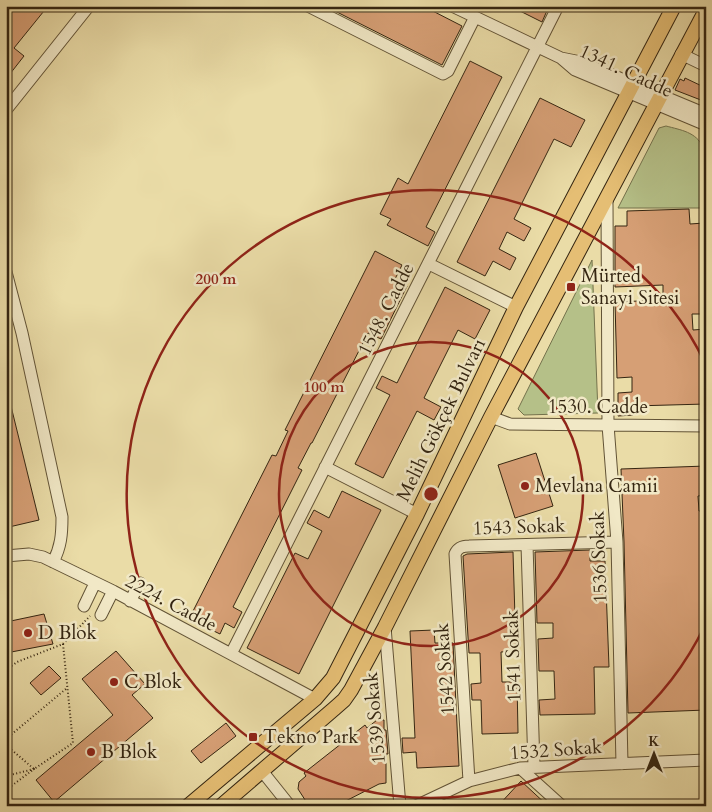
<svg xmlns="http://www.w3.org/2000/svg" width="712" height="812" viewBox="0 0 712 812" font-family="Cardo,serif">
  <style>
    .green { fill: #b5c088; stroke: #74724c }
    .building { fill: #d69f75; stroke: #342511 }
    .lines { fill: none; stroke-linecap: round; stroke-linejoin: round }
    .minor-casing { stroke: #625336; stroke-width: 13 }
    .major-casing { stroke: #342511; stroke-width: 16 }
    .path { stroke: #342511; stroke-width: 2; stroke-dasharray: 1 2.5; stroke-linecap: butt }
    .minor { stroke: #f1e8c6; stroke-width: 11 }
    .major { stroke: #e5be74; stroke-width: 14 }
    .ring { fill: none; stroke: #8f2418; stroke-width: 2.5 }
    .poi-dot { fill: #8f2418; stroke: #f1e8c6; stroke-width: 2 }
    .labels { text-anchor: middle; dominant-baseline: central; stroke-width: 5; stroke-linejoin: round; paint-order: stroke }
    .street-label { font-size: 19px; fill: #342511; stroke: #f1e8c6 }
    .poi-label { font-size: 19px; fill: #342511; stroke: #f1e8c6; text-anchor: start }
    .centre { fill: #8f2418; stroke: #f1e8c6; stroke-width: 2.5 }
    .ring-label { font-size: 15px; text-anchor: middle; font-weight: bold; fill: #8f2418; stroke: #f1e8c6; stroke-width: 5; stroke-linejoin: round; paint-order: stroke }
  </style>
  <rect width="100%" height="100%" fill="#eadca7"/>
  <filter id="stains"><feTurbulence type="fractalNoise" baseFrequency=".004" numOctaves="4"/><feColorMatrix values="0 0 0 0 .2 0 0 0 0 .09 0 0 0 0 .02 0 0 0 .5 -.17"/></filter>
  <radialGradient id="worn" r=".72"><stop offset=".6" stop-color="#630" stop-opacity="0"/><stop offset="1" stop-color="#630" stop-opacity=".3"/></radialGradient>
  <path class="green" d="M 666,126 C 681,130 696,132 703,147 L 706,208 L 618,208 L 659,128 Z
    M 592,260 L 598,413 L 524,415 L 518,409 Z"/>
  <path class="building" d="M 6,6 L 48,6 L 14,48 L 24,56 L 6,79 Z
    M 325,6 L 423,6 L 462,26 L 442,65 Z
    M 510,6 L 549,6 L 542,22 Z
    M 470,61 L 502,77 L 426,227 L 435,232 L 428,246 L 387,225 L 391,219 L 380,214 L 398,178 L 408,184 Z
    M 685,78 L 706,88 L 706,102 L 675,90 L 680,79 L 684,81 Z
    M 540,98 L 585,120 L 571,147 L 554,139 L 514,219 L 531,228 L 524,241 L 507,232 L 499,249 L 516,258 L 510,270 L 493,261 L 485,276 L 457,262 Z
    M 689,209 L 690,224 L 704,223 L 706,314 L 692,314 L 693,330 L 706,329 L 706,404 L 633,406 L 633,415 L 618,416 L 618,393 L 632,392 L 632,377 L 617,378 L 615,302 L 663,300 L 663,285 L 615,287 L 615,226 L 627,226 L 627,211 Z
    M 375,251 L 402,265 L 395,279 L 407,286 L 381,339 L 368,333 L 312,443 L 311,443 L 298,468 L 302,470 L 233,607 L 242,612 L 234,628 L 225,623 L 220,634 L 189,619 L 272,455 L 276,456 L 288,431 L 285,430 Z
    M 445,287 L 490,310 L 475,339 L 458,330 L 424,398 L 441,407 L 434,420 L 417,411 L 383,478 L 355,464 L 390,395 L 376,388 L 382,376 L 397,383 Z
    M 6,398 L 9,398 L 39,520 L 9,527 L 6,514 Z
    M 536,453 L 553,506 L 515,518 L 498,465 Z
    M 706,466 L 706,495 L 698,496 L 699,511 L 706,511 L 706,710 L 628,713 L 624,542 L 621,469 Z
    M 342,491 L 381,510 L 299,674 L 247,648 L 295,553 L 308,559 L 322,531 L 307,523 L 314,510 L 329,518 Z
    M 590,550 L 590,561 L 605,561 L 609,667 L 594,667 L 595,714 L 540,715 L 539,700 L 555,699 L 554,671 L 539,671 L 538,639 L 553,638 L 553,623 L 537,623 L 535,552 Z
    M 513,552 L 516,651 L 501,652 L 502,682 L 517,682 L 518,733 L 482,734 L 481,700 L 472,700 L 471,684 L 481,683 L 480,653 L 469,653 L 463,556 L 467,554 Z
    M 44,614 L 53,644 L 6,653 L 6,622 Z
    M 434,630 L 435,643 L 453,643 L 459,766 L 417,768 L 416,752 L 403,753 L 402,738 L 415,738 L 410,631 Z
    M 116,651 L 145,684 L 132,695 L 153,718 L 54,802 L 36,780 L 113,715 L 82,679 Z
    M 49,666 L 61,678 L 41,695 L 30,683 Z
    M 377,720 L 384,720 L 384,730 L 386,730 L 388,754 L 386,754 L 386,783 L 379,784 L 336,806 L 309,806 L 298,789 L 299,782 L 306,776 L 304,773 L 365,725 L 367,728 Z
    M 226,723 L 236,736 L 201,763 L 191,751 Z
    M 521,781 L 548,806 L 498,806 Z"/>
  <g class="lines">
    <g class="minor-casing">
      <path id="minor" d="M 308,6 L 443,74 L 448,71 L 475,17
        M 452,6 L 561,58 L 581,62 L 706,114
        M 681,54 L 706,66
        M 561,58 L 575,70 L 706,125
        M 6,110 L 89,6
        M 607,200 L 608,425 L 617,542 L 622,764
        M 429,264 L 516,307
        M 6,272 L 22,333 L 62,517 C 62,534 61,547 53,562
        M 491,417 L 510,424 L 706,426
        M 325,467 L 417,514
        M 527,545 L 534,766
        M 6,556 L 29,554 L 43,557 L 113,591 L 315,699
        M 130,601 L 140,583
        M 84,606 L 95,583
        M 101,615 L 113,591
        M 385,627 L 400,806
        M 231,654 L 558,6
        M 520,768 L 562,806
        M 262,771 L 290,806
        M 469,781 L 455,554 C 458,547 463,546 469,546 L 617,542
        M 416,806 L 469,781 L 520,768 L 706,760"/>
    </g>
    <g class="major-casing">
      <path id="major" d="M 188,806 L 315,699 L 333,678 L 417,514 L 516,307 L 674,6
        M 221,806 L 335,708 L 344,700 L 351,690 L 385,627 L 491,417 L 706,10"/>
    </g>
    <path class="path" d="M 63,644 L 90,616
      M 6,670 L 17,662 L 63,644 L 73,743 L 34,769 L 6,745
      M 6,739 L 67,688
      M 6,776 L 34,769 L 6,790"/>
    <use href="#minor" class="minor"/>
    <use href="#major" class="major"/>
  </g>
  <g class="ring">
    <circle cx="431" cy="494" r="152"/>
    <path d="M705 625A304 304 0 1 1 705 363"/>
  </g>
  <g class="poi-dot">
    <rect x="566" y="282" width="10" height="10" rx="2.5"/>
    <circle cx="525" cy="486" r="5"/>
    <circle cx="28" cy="633" r="5"/>
    <circle cx="114" cy="682" r="5"/>
    <rect x="248" y="732" width="10" height="10" rx="2.5"/>
    <circle cx="91" cy="752" r="5"/>
  </g>
  <g class="labels">
    <g class="street-label">
      <text transform="translate(626 71) rotate(25)">1341. Cadde</text>
      <text transform="translate(386 309) rotate(-63)">1548. Cadde</text>
      <text x="598" y="407">1530. Cadde</text>
      <text transform="translate(441 420) rotate(-64)">Melih Gökçek Bulvarı</text>
      <text transform="translate(519 527) rotate(-2)">1543 Sokak</text>
      <text transform="translate(599 557) rotate(-92)">1536 Sokak</text>
      <text transform="translate(171 603) rotate(28)">2224. Cadde</text>
      <text transform="translate(513 656) rotate(-92)">1541 Sokak</text>
      <text transform="translate(445 669) rotate(-94)">1542 Sokak</text>
      <text transform="translate(375 718) rotate(-95)">1539 Sokak</text>
      <text transform="translate(556 750) rotate(-4)">1532 Sokak</text>
    </g>
    <g class="poi-label">
      <text x="581" y="276">Mürted<tspan x="581" dy="22">Sanayi Sitesi</tspan></text>
      <text x="535" y="486">Mevlana Camii</text>
      <text x="38" y="633">D Blok</text>
      <text x="124" y="682">C Blok</text>
      <text x="263" y="737">Tekno Park</text>
      <text x="101" y="752">B Blok</text>
    </g>
  </g>
  <circle cx="431" cy="494" r="8" class="centre"/>
  <g class="ring-label">
    <text x="216" y="284">200 m</text>
    <text x="324" y="392">100 m</text>
  </g>
  <rect width="712" height="812" fill="none" stroke="#eadca7" stroke-width="25"/>
  <rect x="8" y="8" width="697" height="797" fill="none" stroke="#342511" stroke-width="2.5"/>
  <rect x="12" y="12" width="687" height="787" fill="none" stroke="#342511"/>
  <g transform="translate(654 754)" stroke="#f1e8c6" stroke-width="4" paint-order="stroke">
  <path d="M0-4L9 19L0 12L-9 19Z" fill="#342511"/>
  <text y="-8" font-size="14" font-weight="bold" text-anchor="middle" fill="#342511">K</text>
  </g>
  <rect width="100%" height="100%" filter="url(#stains)"/>
  <rect width="100%" height="100%" fill="url(#worn)"/>
</svg>
